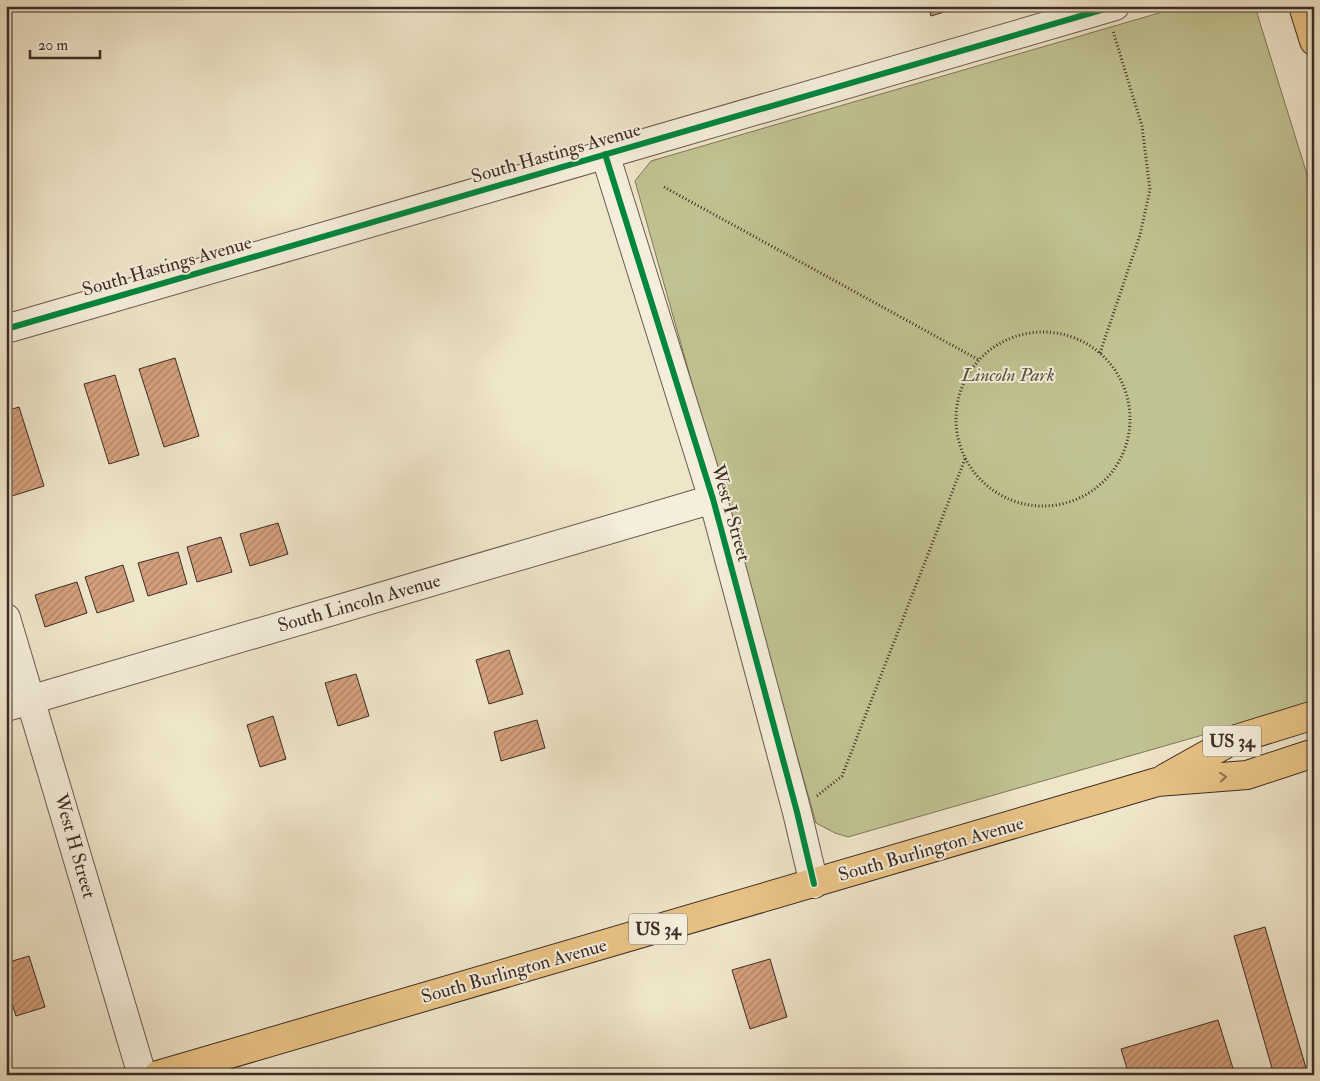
<svg xmlns="http://www.w3.org/2000/svg" width="1320" height="1081" viewBox="0 0 1320 1081" font-family="'IM FELL Double Pica',serif">
  <style>
    .green { fill: #c1c291; stroke: #7f775c }
    .building { fill: url(#building-hatch); stroke: #3d2c26 }
    .lines { fill: none; stroke-linecap: round; stroke-linejoin: round }
    .minor-casing { stroke: #6a5a4f; stroke-width: 30 }
    .major-casing { stroke: #3d2c26; stroke-width: 30 }
    .highway-casing { stroke: #3d2c26; stroke-width: 30 }
    .path { stroke: #3d2c26; stroke-width: 3; stroke-dasharray: 1 2.5; stroke-linecap: butt }
    .minor { stroke: #f5eedc; stroke-width: 28 }
    .major { stroke: #e8c284; stroke-width: 28 }
    .highway { stroke: #e8c284; stroke-width: 28 }
    .cycleway-casing { stroke: #f5eedc; stroke-width: 9 }
    .cycleway { stroke: #00873e; stroke-width: 6 }
    .oneway { stroke: #8a7050 }
    .labels { text-anchor: middle; dominant-baseline: central; stroke-width: 4; stroke-linejoin: round; paint-order: stroke }
    .shield { fill: #f5eedc; stroke: #74665d; stroke-width: 1 }
    .shield-label { font-size: 18px; font-weight: bold; fill: #3d2c26 }
    .street-label { font-size: 19px; fill: #3d2c26; stroke: #f5eedc }
    .park-label { font-size: 19px; font-style: italic; fill: #5e5241; stroke: #f5eedc }
  </style>
  <defs>
    <pattern id="building-hatch" width="6" height="6" patternUnits="userSpaceOnUse" patternTransform="scale(1.25)"><rect width="6" height="6" fill="#d39f7a"/><path d="M-1 1l2-2M0 6l6-6M5 7l2-2" fill="none" stroke="#ac8264"/></pattern>
  </defs>
  <rect width="100%" height="100%" fill="#efe5c9"/>
  <filter id="stains"><feTurbulence type="fractalNoise" baseFrequency=".004" numOctaves="4"/><feColorMatrix values="0 0 0 0 .2 0 0 0 0 .09 0 0 0 0 .02 0 0 0 .5 -.17"/></filter>
  <radialGradient id="worn" r=".72"><stop offset=".6" stop-color="#630" stop-opacity="0"/><stop offset="1" stop-color="#630" stop-opacity=".3"/></radialGradient>
  <path class="green" d="M 1183,6 L 1249,6 L 1256,10 L 1314,197 L 1314,703 L 848,837 L 835,833 L 816,823 L 635,181 L 651,161 Z"/>
  <path class="building" d="M 928,6 L 964,6 L 931,16 Z
    M 175,358 L 199,436 L 164,447 L 139,369 Z
    M 115,375 L 139,455 L 109,464 L 84,384 Z
    M 19,407 L 44,486 L 12,496 L 6,478 L 6,411 Z
    M 278,523 L 288,554 L 250,566 L 240,534 Z
    M 221,537 L 232,572 L 197,582 L 187,547 Z
    M 178,552 L 187,584 L 148,596 L 138,563 Z
    M 123,565 L 134,601 L 97,613 L 85,577 Z
    M 77,582 L 87,613 L 45,627 L 35,595 Z
    M 509,650 L 523,694 L 489,704 L 476,660 Z
    M 356,674 L 369,716 L 338,726 L 325,683 Z
    M 273,716 L 286,759 L 260,767 L 247,725 Z
    M 537,720 L 545,748 L 501,761 L 494,732 Z
    M 1265,927 L 1308,1075 L 1274,1075 L 1234,936 Z
    M 29,956 L 45,1007 L 16,1016 L 6,985 L 6,963 Z
    M 770,959 L 787,1017 L 750,1029 L 732,970 Z
    M 1218,1020 L 1235,1075 L 1129,1075 L 1121,1049 Z"/>
  <g class="lines">
    <g class="minor-casing">
      <path id="minor" d="M 605,154 L 713,499 L 797,812 L 814,884
        M 6,329 L 1115,6
        M 6,618 L 142,1075
        M 6,707 L 713,499"/>
    </g>
    <g class="major-casing">
      <path id="major" d="M 1303,6 L 1314,41"/>
    </g>
    <g class="highway-casing">
      <path id="highway" d="M 1165,778 L 1233,740 L 1314,715
        M 158,1075 L 1157,782 L 1247,775 L 1314,753"/>
    </g>
    <path class="path" d="M 664,187 L 979,360
      M956 419a87 87 0 1 1 174 0a87 87 0 1 1-174 0Z
      M 1100,353 L 1140,235 L 1150,190 L 1142,126 L 1113,31
      M 817,796 L 842,776 L 965,459"/>
    <use href="#minor" class="minor"/>
    <use href="#major" class="major"/>
    <use href="#highway" class="highway"/>
    <g class="cycleway-casing">
      <path id="cycleway" d="M 605,154 L 713,499 L 797,812 L 814,884
        M 6,329 L 1115,6"/>
    </g>
    <use href="#cycleway" class="cycleway"/>
  </g>
  <defs><path id="oneway-chevron" d="M-2-3.5L2.5 0L-2 3.5" fill="none" stroke-width="1.6" stroke-linecap="round" stroke-linejoin="round" transform="scale(1.25)"/></defs>
  <use class="oneway" href="#oneway-chevron" transform="translate(1223 777) rotate(-5)"/>
  <g class="labels">
    <g class="shield">
      <rect x="1203" y="725.5" width="58" height="31" rx="4"/>
      <rect x="629" y="913.5" width="58" height="31" rx="4"/>
    </g>
    <g class="shield-label">
      <text x="1232" y="741">US 34</text>
      <text x="658" y="929">US 34</text>
    </g>
    <g class="street-label">
      <text transform="translate(556 153) rotate(-16)">South Hastings Avenue</text>
      <text transform="translate(167 266) rotate(-16)">South Hastings Avenue</text>
      <text transform="translate(731 513) rotate(74)">West I Street</text>
      <text transform="translate(359 603) rotate(-16)">South Lincoln Avenue</text>
      <text transform="translate(75 846) rotate(74)">West H Street</text>
      <text transform="translate(931 849) rotate(-16)">South Burlington Avenue</text>
      <text transform="translate(514 971) rotate(-16)">South Burlington Avenue</text>
    </g>
    <g class="park-label">
      <text x="1008" y="375">Lincoln Park</text>
    </g>
  </g>
  <rect width="1320" height="1081" fill="none" stroke="#efe5c9" stroke-width="25"/>
  <rect x="8" y="8" width="1305" height="1066" fill="none" stroke="#3d2c26" stroke-width="2.5"/>
  <rect x="12" y="12" width="1295" height="1056" fill="none" stroke="#3d2c26"/>
  <path d="M30 50v8h70v-8" fill="none" stroke="#3d2c26" stroke-width="2.5"/>
  <text x="38" y="50" font-size="15" fill="#3d2c26" stroke="#f5eedc" stroke-width="4" paint-order="stroke">20 m</text>
  <rect width="100%" height="100%" filter="url(#stains)"/>
  <rect width="100%" height="100%" fill="url(#worn)"/>
</svg>
